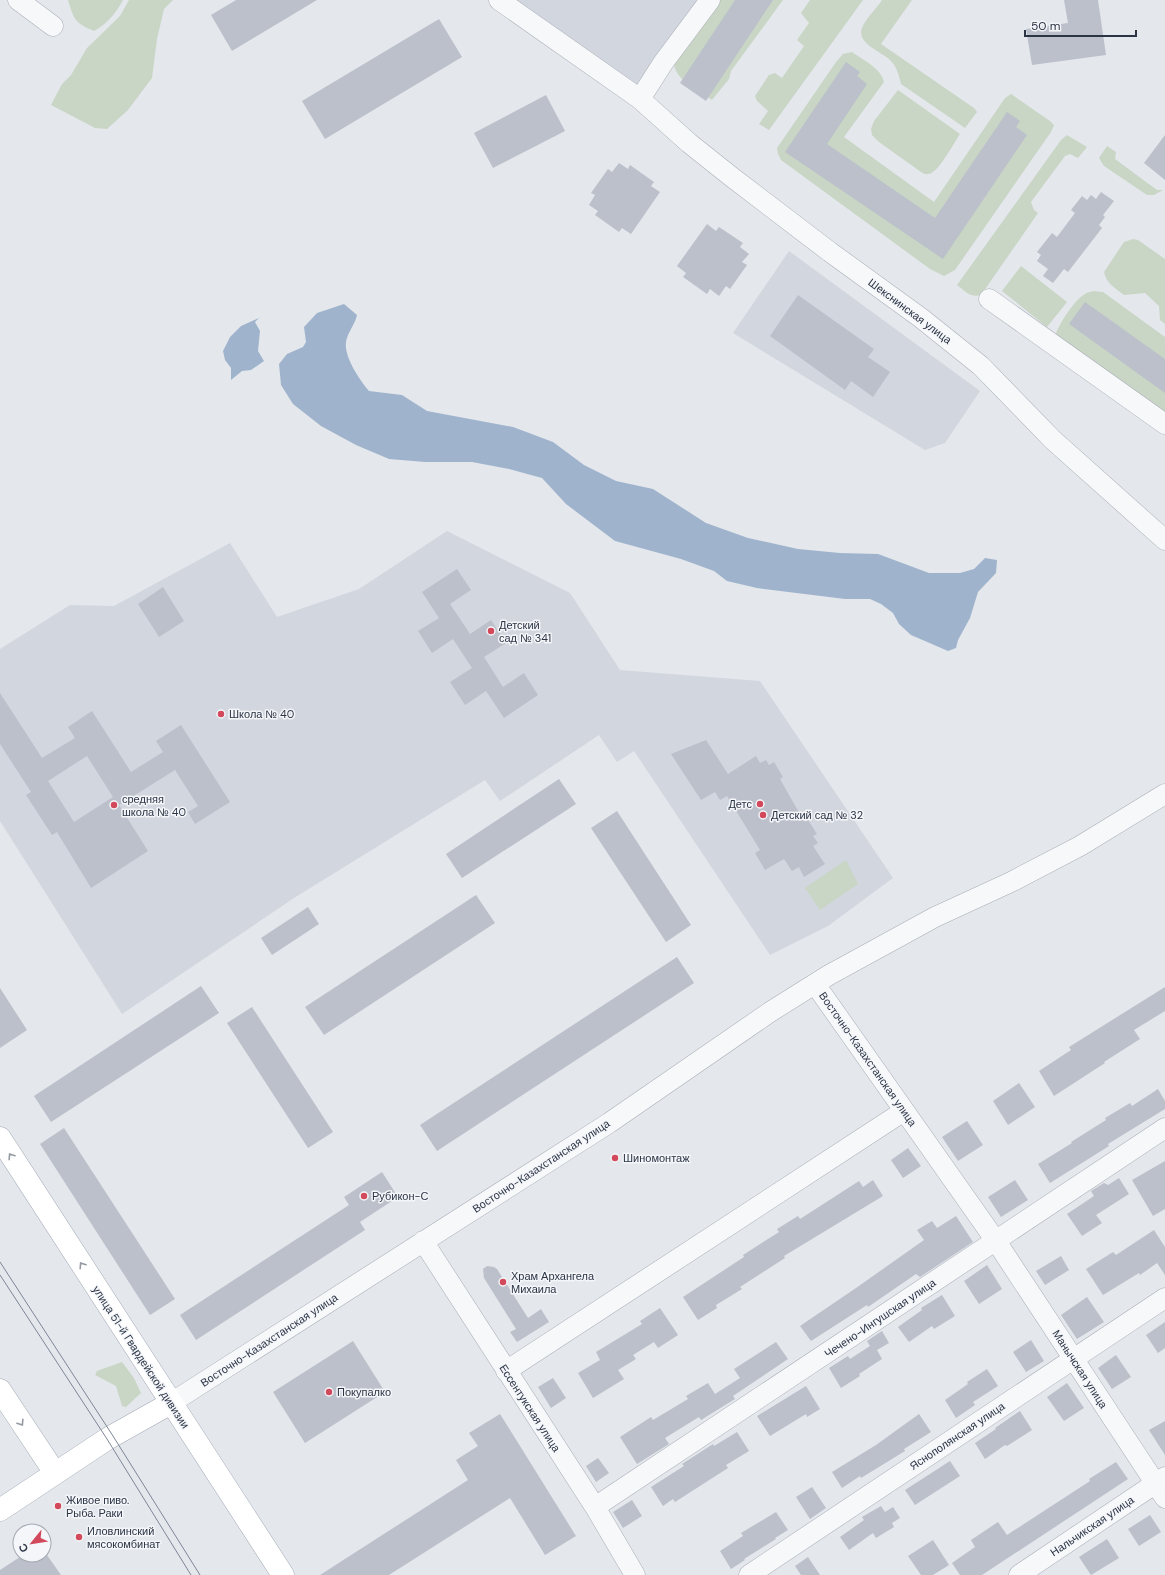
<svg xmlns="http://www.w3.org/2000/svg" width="1165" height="1575" viewBox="0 0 1165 1575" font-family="'DM Sans',sans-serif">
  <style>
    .built { fill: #d2d6de }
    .green { fill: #c9d6c5 }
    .water { fill: #9fb4cc }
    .building { fill: #bbc0ca; fill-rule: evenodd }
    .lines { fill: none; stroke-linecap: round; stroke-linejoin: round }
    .minor-casing { stroke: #a9aeb7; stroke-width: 21 }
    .major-casing { stroke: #a3abb8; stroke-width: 23 }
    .minor { stroke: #f7f8fa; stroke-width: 20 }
    .major { stroke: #fff; stroke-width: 22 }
    .tram { stroke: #7d8696; stroke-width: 1 }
    .oneway { stroke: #959aa2 }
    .poi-dot { fill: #d1495b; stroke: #f4f6f9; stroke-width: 1.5 }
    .labels { text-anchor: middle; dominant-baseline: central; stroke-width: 3; stroke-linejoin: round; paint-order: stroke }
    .street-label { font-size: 11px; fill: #2b3445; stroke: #f4f6f9 }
    .poi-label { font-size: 11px; fill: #2b3445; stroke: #f4f6f9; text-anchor: start }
  </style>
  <rect width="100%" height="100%" fill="#e4e7ec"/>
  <path class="built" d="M 501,0 L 710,0 L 640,99 Z
    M 789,251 L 980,391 L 945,443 L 925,450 L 733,333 Z
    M 447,531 L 570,593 L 620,670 L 760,681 L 893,878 L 828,926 L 770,955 L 634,751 L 617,762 L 599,735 L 500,801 L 485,780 L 294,898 L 122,1014 L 0,821 L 0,649 L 70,605 L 114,606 L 230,543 L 277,617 L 359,589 Z"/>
  <path class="green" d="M 68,0 L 123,0 C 116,13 107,24 94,31 C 75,23 74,20 68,0 Z
    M 129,0 L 173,0 L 164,9 L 157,39 L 152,78 L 128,110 L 107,129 L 95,128 L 51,105 L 62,84 L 71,75 L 87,48 L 120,16 Z
    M 720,0 L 783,0 L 731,71 L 729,79 L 712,100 C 699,91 676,81 674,64 Z
    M 810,0 L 863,0 L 769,130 L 759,124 L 768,111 L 757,101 L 755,96 L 769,75 L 775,73 L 782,78 L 804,46 L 797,40 L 809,23 L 801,13 Z
    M 882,0 L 912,0 L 881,44 L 974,108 L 977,112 L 965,128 L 901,84 C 899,76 897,67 891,61 C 883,52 856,44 862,28 C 866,18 876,9 882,0 Z
    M 852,52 C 863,60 881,68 884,82 L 844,137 L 934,202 L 1005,98 L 1011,94 L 1050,121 L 1054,125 L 1051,132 L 955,270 L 944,276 L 930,269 L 781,160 L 778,154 L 777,148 L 836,62 L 843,54 Z
    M 898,90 L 960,134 C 954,143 941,167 933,172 C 929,175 925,175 921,172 L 879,142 L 872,135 L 871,129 L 874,121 Z
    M 1067,135 L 1087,147 L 1078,158 L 1070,154 L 1065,156 L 1031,202 L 1034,210 L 1038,213 L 981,295 C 970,298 965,291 957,285 L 1061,140 Z
    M 1107,146 L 1116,152 L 1115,159 L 1157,190 L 1163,190 L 1154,195 L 1147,195 L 1104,166 L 1099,158 Z
    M 1133,239 L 1138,240 L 1165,259 L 1165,324 L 1160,320 L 1159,306 L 1145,293 L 1124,295 C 1115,288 1106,283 1104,272 L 1124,242 Z
    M 1021,266 L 1067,302 L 1047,327 L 1002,291 Z
    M 1094,291 L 1103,292 L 1165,337 L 1165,415 L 1058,339 L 1056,333 C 1060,323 1075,299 1085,294 C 1087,292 1091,292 1094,291 Z
    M 846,860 L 858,884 L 820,910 L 805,888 Z
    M 122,1362 L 134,1378 L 141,1393 L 126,1407 L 122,1406 L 116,1386 L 95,1375 L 97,1371 Z"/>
  <path class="water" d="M 344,304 L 357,315 C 355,324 350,329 347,338 C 341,353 359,379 369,391 L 402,395 L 427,411 L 513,427 L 553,442 L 584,465 L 616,481 L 653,489 L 706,523 L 748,538 L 798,549 L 840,553 L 878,554 L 929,573 L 960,573 L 974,569 L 985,558 L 997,560 L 996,573 L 978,592 L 970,618 L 958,640 L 956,648 L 948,651 L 911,635 L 899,624 L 893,613 L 881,604 L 870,599 L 845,599 L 757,588 L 727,581 L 714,571 L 681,559 L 615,541 L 566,504 L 542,478 L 509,469 L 472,462 L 425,462 L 389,459 L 356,445 L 321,426 L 293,404 L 281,385 L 279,364 L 287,354 L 303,347 L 306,342 L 304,327 L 317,313 Z
    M 259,318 L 255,322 L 260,331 L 258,351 L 264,361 L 251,370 L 242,371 L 231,380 L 231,368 L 225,360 L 223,351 L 230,337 L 241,326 Z"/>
  <path class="building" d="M 236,0 L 317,0 L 232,51 L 211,15 Z
    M 735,0 L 773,0 L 706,101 L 680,83 Z
    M 1064,0 L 1098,0 L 1106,55 L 1032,65 L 1026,29 L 1068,23 Z
    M 439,19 L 462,57 L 325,139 L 302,101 Z
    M 846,62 L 860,72 L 857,76 L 867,84 L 827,144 L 935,218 L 1007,112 L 1020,121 L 1016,127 L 1027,135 L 943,259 L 785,152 Z
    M 546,95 L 565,131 L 493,168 L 474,133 Z
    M 1165,135 L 1165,180 L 1144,163 Z
    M 619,163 L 628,169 L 630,165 L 654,182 L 651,186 L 660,192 L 631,234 L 622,228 L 619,232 L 595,215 L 598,211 L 589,205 L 595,195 L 591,193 L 608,169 L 612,172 Z
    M 1101,192 L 1114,201 L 1103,215 L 1105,217 L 1099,225 L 1102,228 L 1068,272 L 1064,269 L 1053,283 L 1043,276 L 1048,269 L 1037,261 L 1041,255 L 1037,252 L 1052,233 L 1057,237 L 1075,213 L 1071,210 L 1082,196 L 1087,200 L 1091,195 L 1096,199 Z
    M 707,224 L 716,231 L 719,227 L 743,243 L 740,247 L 749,254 L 742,262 L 747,265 L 730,289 L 726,286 L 719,296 L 710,289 L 707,294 L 683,277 L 686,273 L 677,266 Z
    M 798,295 L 874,349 L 868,357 L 890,372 L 873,397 L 851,381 L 845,390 L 770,336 Z
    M 1085,302 L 1165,359 L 1165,393 L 1069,324 Z
    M 457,569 L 471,590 L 450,604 L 470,634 L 491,620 L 506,643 L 484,657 L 503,687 L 524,673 L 538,695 L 504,718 L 486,691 L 465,705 L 450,682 L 472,668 L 453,639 L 432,653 L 418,631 L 439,618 L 422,592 Z
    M 163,587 L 184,621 L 159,637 L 138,604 Z
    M 0,693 L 42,758 L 75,738 L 68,727 L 92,711 L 131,772 L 163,752 L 156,741 L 181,725 L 230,802 L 195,824 L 188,812 L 198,806 L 175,770 L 119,805 L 148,851 L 91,888 L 57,832 L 52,835 L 26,795 L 31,792 L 0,744 ZM 87,756 L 113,797 L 74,822 L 48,781 Z
    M 706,740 L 728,774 L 756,756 L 760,763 L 766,760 L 769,765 L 774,762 L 783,777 L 780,779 L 797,809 L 805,822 L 808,820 L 817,834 L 813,836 L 818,843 L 813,846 L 825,864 L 804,877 L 799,867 L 792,871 L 784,859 L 765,870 L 755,853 L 760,850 L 727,796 L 720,800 L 715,792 L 701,800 L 671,754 Z
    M 559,779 L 576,804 L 462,878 L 446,854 Z
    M 617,811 L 691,925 L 666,942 L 591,828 Z
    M 476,895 L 495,923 L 324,1035 L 305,1007 Z
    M 308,907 L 319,924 L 272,955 L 261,938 Z
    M 677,957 L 694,983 L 437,1151 L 420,1125 Z
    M 201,986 L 219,1013 L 51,1122 L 34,1096 Z
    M 1165,987 L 1165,1011 L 1134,1030 L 1140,1039 L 1104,1062 L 1105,1063 L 1054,1096 L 1039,1071 L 1071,1050 L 1069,1047 Z
    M 0,988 L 27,1030 L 0,1048 Z
    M 252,1007 L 333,1132 L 308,1148 L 227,1023 Z
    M 1019,1083 L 1035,1107 L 1008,1125 L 993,1101 Z
    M 1158,1089 L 1165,1101 L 1165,1109 L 1108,1144 L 1109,1146 L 1050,1183 L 1038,1164 L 1072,1143 L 1071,1142 L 1106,1120 L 1105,1118 L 1130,1103 L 1132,1106 Z
    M 967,1121 L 983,1145 L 958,1161 L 942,1137 Z
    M 64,1128 L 175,1299 L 150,1315 L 40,1144 Z
    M 908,1148 L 921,1166 L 903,1178 L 891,1160 Z
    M 1165,1161 L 1165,1209 L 1153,1216 L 1132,1180 Z
    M 382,1172 L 398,1197 L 360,1222 L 365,1230 L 196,1340 L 180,1315 L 349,1205 L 344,1197 Z
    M 1119,1178 L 1129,1194 L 1096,1215 L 1102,1223 L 1082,1236 L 1067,1214 L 1094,1196 L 1091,1191 L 1104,1183 L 1108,1185 Z
    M 873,1180 L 883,1196 L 784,1256 L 785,1258 L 740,1287 L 742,1289 L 716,1305 L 717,1308 L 698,1320 L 683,1297 L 744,1257 L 743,1255 L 779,1232 L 777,1229 L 798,1216 L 800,1219 L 859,1181 L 863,1187 Z
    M 1015,1180 L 1028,1200 L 1001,1217 L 988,1197 Z
    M 956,1216 L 973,1242 L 920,1277 L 916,1274 L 868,1307 L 867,1305 L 811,1341 L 800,1326 L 856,1288 L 924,1240 L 917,1230 L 932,1221 L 937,1228 Z
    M 1154,1230 L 1165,1247 L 1165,1275 L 1157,1263 L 1140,1275 L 1139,1273 L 1103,1295 L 1086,1269 L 1113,1252 L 1116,1255 Z
    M 1061,1256 L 1069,1270 L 1045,1285 L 1036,1271 Z
    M 987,1265 L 1002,1289 L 979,1304 L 964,1281 Z
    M 487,1266 L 494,1267 L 497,1269 L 528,1318 L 541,1309 L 549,1322 L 517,1342 L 510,1332 L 516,1329 L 484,1278 L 483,1269 Z
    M 942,1295 L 955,1316 L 934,1329 L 932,1326 L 909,1342 L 898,1327 L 922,1310 L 921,1308 Z
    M 1087,1297 L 1104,1322 L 1077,1339 L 1061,1315 Z
    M 660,1308 L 678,1335 L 658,1348 L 654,1342 L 633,1355 L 636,1359 L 618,1370 L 624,1379 L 593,1398 L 578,1373 L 600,1360 L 596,1352 L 642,1324 L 640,1321 Z
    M 1165,1322 L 1165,1348 L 1158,1353 L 1146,1335 Z
    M 882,1331 L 889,1343 L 877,1350 L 882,1359 L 859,1374 L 860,1376 L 841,1388 L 829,1368 L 848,1356 L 850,1359 L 870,1346 L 867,1341 Z
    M 1031,1340 L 1044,1361 L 1026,1372 L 1013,1352 Z
    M 353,1341 L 385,1392 L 305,1443 L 273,1392 Z
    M 776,1342 L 788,1359 L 733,1396 L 735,1399 L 701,1420 L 699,1417 L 665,1438 L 669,1444 L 637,1464 L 620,1437 L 651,1417 L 653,1420 L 688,1399 L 686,1396 L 708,1383 L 715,1394 L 740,1378 L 734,1369 Z
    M 1116,1355 L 1131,1377 L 1112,1389 L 1098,1368 Z
    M 987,1369 L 998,1386 L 973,1402 L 975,1405 L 956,1418 L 945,1400 L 968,1384 L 967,1382 Z
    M 553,1378 L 566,1398 L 551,1408 L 538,1387 Z
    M 1067,1383 L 1084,1408 L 1064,1421 L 1047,1397 Z
    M 806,1386 L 820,1409 L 807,1417 L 806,1414 L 770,1436 L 757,1416 Z
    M 1020,1411 L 1032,1430 L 1007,1446 L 1005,1445 L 985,1459 L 975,1443 L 996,1429 L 995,1428 Z
    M 500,1414 L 576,1536 L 545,1555 L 510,1498 L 389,1575 L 320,1575 L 468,1480 L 456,1460 L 478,1446 L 469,1433 Z
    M 919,1414 L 931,1432 L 904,1449 L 905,1451 L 861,1478 L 860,1476 L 842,1488 L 832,1472 L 876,1445 Z
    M 1165,1421 L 1165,1455 L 1149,1430 Z
    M 737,1432 L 749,1451 L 726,1465 L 728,1468 L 675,1502 L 673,1499 L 663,1506 L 651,1487 L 684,1466 L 682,1464 L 713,1444 L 714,1446 Z
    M 598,1458 L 609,1473 L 596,1482 L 586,1466 Z
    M 950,1461 L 960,1476 L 915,1505 L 905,1490 Z
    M 1116,1462 L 1128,1479 L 982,1575 L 960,1575 L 952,1563 L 975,1547 L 971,1540 L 998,1522 L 1007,1535 L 1090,1481 L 1089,1479 Z
    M 812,1487 L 826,1508 L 810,1519 L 796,1497 Z
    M 632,1500 L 642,1516 L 623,1528 L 613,1512 Z
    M 881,1506 L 885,1512 L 893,1507 L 900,1518 L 892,1523 L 894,1527 L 876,1538 L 873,1533 L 849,1550 L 840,1537 L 864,1520 L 862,1517 Z
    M 776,1512 L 788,1530 L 775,1538 L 776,1539 L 744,1559 L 745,1560 L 731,1569 L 720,1551 L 743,1536 L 741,1533 Z
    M 1150,1515 L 1161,1532 L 1139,1546 L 1128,1529 Z
    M 1107,1539 L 1119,1558 L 1091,1575 L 1079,1557 Z
    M 933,1540 L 949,1565 L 933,1575 L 921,1575 L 908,1556 Z
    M 23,1555 L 47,1555 L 61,1575 L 0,1575 L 0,1570 Z
    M 808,1557 L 820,1575 L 801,1575 L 795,1566 Z"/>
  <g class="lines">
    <g class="minor-casing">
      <path id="minor" d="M 18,0 L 53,26
        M 499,0 L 640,99 L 689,143 L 733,178 L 830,252 L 921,318 L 981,366 L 1053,440 L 1165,540
        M 640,99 L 663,63 L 710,0
        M 989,299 L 1165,424
        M 815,984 L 996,1241 L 1165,1498
        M 423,1241 L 595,1507 L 635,1575
        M 506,1371 L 904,1111
        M 171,1403 L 609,1123 L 770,1012 L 829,975 L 935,917 L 1011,882 L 1080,846 L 1165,794
        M 595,1507 L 1165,1128
        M 749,1575 L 1165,1298
        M 1019,1575 L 1165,1477"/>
    </g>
    <g class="major-casing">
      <path id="major" d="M 0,1138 L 283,1575
        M 0,1390 L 55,1473
        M 0,1510 L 107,1439 L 171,1403"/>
    </g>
    <use href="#minor" class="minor"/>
    <use href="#major" class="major"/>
    <path class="tram" d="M 0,1262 L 113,1436 L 200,1575
      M 0,1275 L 107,1439 L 191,1575"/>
  </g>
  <defs><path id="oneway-chevron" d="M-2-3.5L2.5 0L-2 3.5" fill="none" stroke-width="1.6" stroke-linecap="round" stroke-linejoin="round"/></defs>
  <g class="oneway">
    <use href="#oneway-chevron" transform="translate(11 1156) rotate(-123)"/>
    <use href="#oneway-chevron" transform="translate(82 1265) rotate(-123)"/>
    <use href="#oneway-chevron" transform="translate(21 1423) rotate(57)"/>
  </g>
  <g class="poi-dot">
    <circle cx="491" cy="631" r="4"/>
    <circle cx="221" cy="714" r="4"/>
    <circle cx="760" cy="804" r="4"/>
    <circle cx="114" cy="805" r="4"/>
    <circle cx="763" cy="815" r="4"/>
    <circle cx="615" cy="1158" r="4"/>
    <circle cx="364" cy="1196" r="4"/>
    <circle cx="503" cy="1282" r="4"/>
    <circle cx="329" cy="1392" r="4"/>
    <circle cx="58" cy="1506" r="4"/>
    <circle cx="79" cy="1537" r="4"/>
  </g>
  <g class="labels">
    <g class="street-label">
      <text transform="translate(910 311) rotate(37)">Шекснинская улица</text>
      <text transform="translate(868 1059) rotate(55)">Восточно-Казахстанская улица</text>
      <text transform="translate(541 1166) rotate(-33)">Восточно-Казахстанская улица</text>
      <text transform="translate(880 1318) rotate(-34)">Чечено-Ингушская улица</text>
      <text transform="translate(269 1340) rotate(-33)">Восточно-Казахстанская улица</text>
      <text transform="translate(141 1357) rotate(57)">улица 51-й Гвардейской дивизии</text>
      <text transform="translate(1080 1369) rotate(57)">Манычская улица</text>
      <text transform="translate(530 1408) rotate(57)">Ессентукская улица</text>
      <text transform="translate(957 1436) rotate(-34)">Яснополянская улица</text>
      <text transform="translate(1092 1526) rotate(-34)">Нальчикская улица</text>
    </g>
    <g class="poi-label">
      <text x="499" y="625">Детский<tspan x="499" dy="13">сад № 341</tspan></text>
      <text x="229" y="714">Школа № 40</text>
      <text x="122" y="799">средняя<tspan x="122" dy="13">школа № 40</tspan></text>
      <text x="752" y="804" text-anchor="end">Детс</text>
      <text x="771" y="815">Детский сад № 32</text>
      <text x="623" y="1158">Шиномонтаж</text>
      <text x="372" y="1196">Рубикон-С</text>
      <text x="511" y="1276">Храм Архангела<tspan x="511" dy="13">Михаила</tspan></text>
      <text x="337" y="1392">Покупалко</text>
      <text x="66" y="1500">Живое пиво.<tspan x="66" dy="13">Рыба. Раки</tspan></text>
      <text x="87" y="1531">Иловлинский<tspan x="87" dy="13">мясокомбинат</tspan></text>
    </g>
  </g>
  <g transform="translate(32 1543) rotate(240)"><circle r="19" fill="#f4f6f9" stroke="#a4a8b1"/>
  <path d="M0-3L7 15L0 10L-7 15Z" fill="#d1495b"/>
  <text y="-6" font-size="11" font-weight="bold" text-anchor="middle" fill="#2b3445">С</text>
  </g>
  <path d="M1025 30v6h111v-6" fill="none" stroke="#2b3445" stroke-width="2"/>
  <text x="1031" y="30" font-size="12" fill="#2b3445" stroke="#f4f6f9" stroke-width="3" paint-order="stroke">50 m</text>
</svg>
